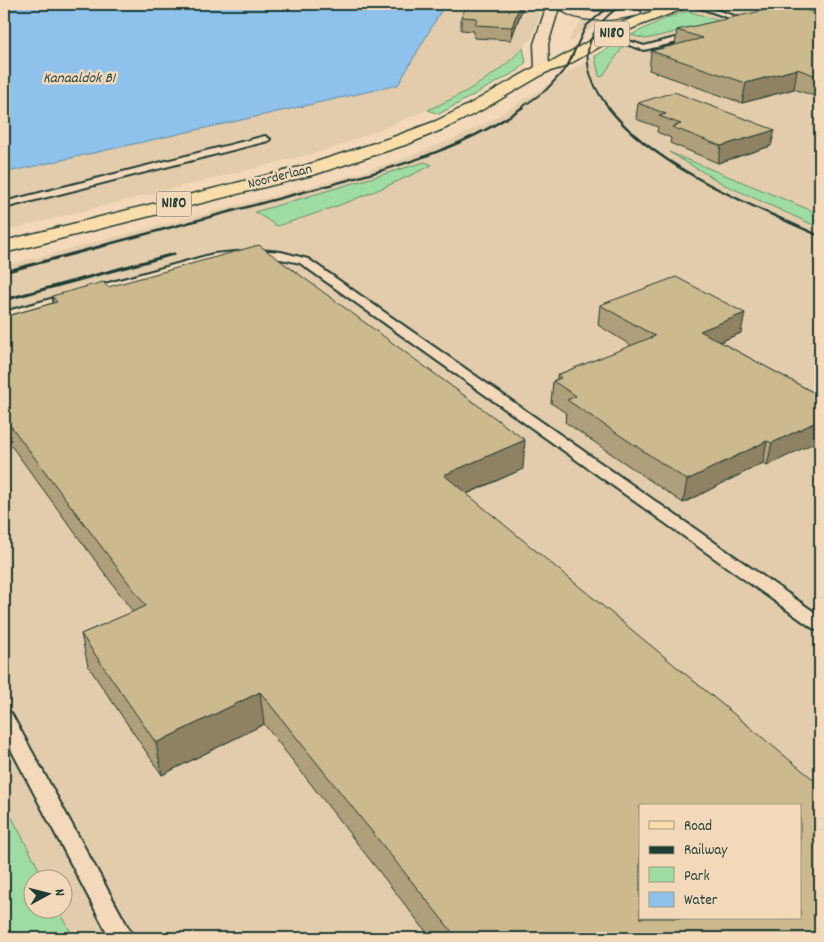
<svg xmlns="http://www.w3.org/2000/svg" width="824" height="942" viewBox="0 0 824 942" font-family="Dekko,sans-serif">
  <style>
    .built { fill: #e3ccab; fill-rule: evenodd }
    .green { fill: #9fdca3; stroke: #5f8c6c }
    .water { fill: #8ec1eb; stroke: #628ca2 }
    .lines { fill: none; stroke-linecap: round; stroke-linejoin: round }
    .lane-casing { stroke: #1f3d34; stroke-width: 4 }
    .street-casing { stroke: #1f3d34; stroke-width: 3 }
    .secondary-casing { stroke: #1f3d34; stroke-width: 3 }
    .primary-casing { stroke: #1f3d34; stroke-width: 3 }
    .lane { fill: #f3d9ba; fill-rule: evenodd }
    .street { fill: #f3d9ba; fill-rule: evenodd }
    .secondary { fill: #f3d9ba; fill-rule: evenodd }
    .primary { fill: #f9deab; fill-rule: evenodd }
    .rail-far2 { stroke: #1f3d34; stroke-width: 2 }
    .rail-far1 { stroke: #1f3d34; stroke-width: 2.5 }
    .rail { stroke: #1f3d34; stroke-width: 3 }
    .wall { fill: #af9f7a; stroke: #1f3d34 }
    .shaded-wall { fill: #8f8263; stroke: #1f3d34 }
    .building { fill: #ccb98e; stroke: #1f3d34; fill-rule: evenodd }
    .labels { text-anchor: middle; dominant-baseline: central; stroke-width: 5; stroke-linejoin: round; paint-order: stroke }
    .far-street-label { font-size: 14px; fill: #1f3d34; stroke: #f3d9ba }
    .shield { fill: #f3d9ba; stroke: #5f6c5c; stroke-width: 1 }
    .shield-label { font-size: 15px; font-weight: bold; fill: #1f3d34 }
    .far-water-label { font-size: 15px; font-style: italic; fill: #2a4a46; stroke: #f3d9ba }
  </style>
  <rect width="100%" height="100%" fill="#f3d9ba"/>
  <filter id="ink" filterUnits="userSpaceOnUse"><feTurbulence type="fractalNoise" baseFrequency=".02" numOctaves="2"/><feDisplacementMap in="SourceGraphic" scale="10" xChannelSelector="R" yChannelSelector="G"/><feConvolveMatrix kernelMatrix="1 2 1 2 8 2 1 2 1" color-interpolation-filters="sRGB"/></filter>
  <g filter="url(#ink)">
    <path class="built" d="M 445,4 L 547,4 L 542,9 L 532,38 L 510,62 L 459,96 L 428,110 L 331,149 L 4,231 L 4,173 L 397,85 Z
      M 720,4 L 742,4 L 820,26 L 820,214 L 673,154 L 723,184 L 820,228 L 820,938 L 4,938 L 4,266 L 342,178 L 400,160 L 458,137 L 491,120 L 595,56 L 650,26 L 688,11 ZM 640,806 L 800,806 L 800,918 L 640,918 ZM 32,880 L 62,880 L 62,910 L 32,910 Z
      M 584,17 L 607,19 L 601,24 L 595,24 L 591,29 L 583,34 L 577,34 L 575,39 L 569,43 L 572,34 Z"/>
    <path class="green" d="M 688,11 L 720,21 L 646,39 L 631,35 L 666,18 Z
      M 614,45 L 623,47 L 602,77 L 599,76 L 595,56 Z
      M 523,48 L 526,62 L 519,70 L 439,114 L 428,110 C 462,95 497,76 523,48 Z
      M 669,152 L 820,214 L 820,228 L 723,184 Z
      M 425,162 L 432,165 C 382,190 330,210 277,226 L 255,212 Z
      M 4,802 L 44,879 L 32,880 L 32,910 L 59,910 L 74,938 L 4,938 Z"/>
    <path class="water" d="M 4,4 L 445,4 L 398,85 L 4,173 Z"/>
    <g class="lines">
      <g class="lane-casing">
        <path id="lane" d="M 689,4 L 698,4 L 752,22 L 741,25 L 741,22 Z
          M 756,4 L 766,4 L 820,19 L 820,23 Z
          M 695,33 L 698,33 L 698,37 L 644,50 L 603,36 L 607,34 L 644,46 Z
          M 265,136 L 270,139 L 268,141 L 4,208 L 4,202 Z
          M 259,250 L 281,252 L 308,259 L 820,616 L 820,631 L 814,629 L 300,263 C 248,249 201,264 151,278 C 102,292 53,309 4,320 L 4,312 L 213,254 Z
          M 4,711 L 11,713 L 134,938 L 110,938 L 4,736 Z"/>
      </g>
      <g class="street-casing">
        <path id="street" d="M 549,4 L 568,4 L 585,11 L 607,12 L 635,8 L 641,12 L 639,15 C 616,20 578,26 559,8 L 548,44 L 549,69 L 547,72 L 537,72 L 535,69 L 534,44 L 546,8 Z"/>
      </g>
      <g class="secondary-casing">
        <path id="secondary" d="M 804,4 L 820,4 L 820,10 L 806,7 Z"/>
      </g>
      <g class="primary-casing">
        <path id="primary" d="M 673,4 L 690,4 L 688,7 L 633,28 L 564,67 L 547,72 L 480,111 L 448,127 L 408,144 L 316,174 L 4,253 L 4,241 L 304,166 L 396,136 L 436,121 L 468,105 L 537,66 L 554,61 L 623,22 Z"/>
      </g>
      <use href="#lane" class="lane"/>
      <use href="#street" class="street"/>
      <use href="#secondary" class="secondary"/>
      <use href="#primary" class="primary"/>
      <path class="rail-far2" d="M 806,4 L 820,8
        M 521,108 L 546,90 L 567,67 L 586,26 L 612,4
        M 609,108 C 578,68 579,33 623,4"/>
      <path class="rail-far1" d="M 608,107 C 654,167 752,206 820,236
        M 101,246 C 166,229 231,211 296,194 C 372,174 459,153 523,107"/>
      <path class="rail" d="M 4,272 L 106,245
        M 4,300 L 174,254"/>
    </g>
    <path class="wall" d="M 524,4 L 511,40 L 474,38 L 474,31 L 461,30 L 461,17 Z
      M 820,14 L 820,98 L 794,89 L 742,103 L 649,70 L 651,51 L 675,45 L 677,30 Z
      M 638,103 L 771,146 L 718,163 L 670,143 L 671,138 L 657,132 L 658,127 L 636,119 Z
      M 108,287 L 523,469 L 467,494 L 820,938 L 431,938 L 264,724 L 162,775 L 88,666 L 81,634 L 133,612 L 4,436 L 4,317 L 53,303 L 52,296 Z
      M 600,305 L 741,333 L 720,342 L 820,396 L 767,466 L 763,463 L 683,503 L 565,422 L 566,413 L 551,403 L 553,381 L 557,379 L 557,375 L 632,346 L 598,325 Z"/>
    <path class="shaded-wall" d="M 520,4 L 524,4 L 511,40 L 512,27 Z
      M 797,69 L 794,89 L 742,103 L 746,83 Z
      M 775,130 L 771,146 L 718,163 L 721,146 Z
      M 745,313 L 741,333 L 697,351 L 700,331 Z
      M 820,420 L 820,440 L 767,466 L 772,443 Z
      M 525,440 L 523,469 L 443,504 L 444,475 Z
      M 767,441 L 763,463 L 683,503 L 687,480 Z
      M 260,692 L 264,724 L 162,775 L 156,743 Z"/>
    <path class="building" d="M 468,4 L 520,4 L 512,27 L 475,25 L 477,18 L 461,17 Z
      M 787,5 L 820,14 L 820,77 L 797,69 L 746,83 L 651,51 L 703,38 L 677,30 Z
      M 674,92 L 775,130 L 721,146 L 672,127 L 681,124 L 659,116 L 666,114 L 638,103 Z
      M 259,245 L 525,440 L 444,475 L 820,785 L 820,938 L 457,938 L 260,692 L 156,743 L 81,634 L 146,606 L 4,417 L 4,317 L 57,302 L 52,296 L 103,282 L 108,287 ZM 640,806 L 800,806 L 800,918 L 640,918 Z
      M 676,277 L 745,313 L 700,331 L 820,396 L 820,420 L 772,443 L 767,441 L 687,480 L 567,400 L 576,396 L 553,381 L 561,378 L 557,375 L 655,336 L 600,305 Z"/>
  </g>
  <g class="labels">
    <g class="far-street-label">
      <text transform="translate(280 177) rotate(-14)">Noorderlaan</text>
    </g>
    <g class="shield">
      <rect x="594.5" y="21.5" width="35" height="25" rx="4"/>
      <rect x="156.5" y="191.5" width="35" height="25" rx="4"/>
    </g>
    <g class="shield-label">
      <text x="612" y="34">N180</text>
      <text x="174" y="204">N180</text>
    </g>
    <g class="far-water-label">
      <text x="79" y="79">Kanaaldok B1</text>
    </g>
  </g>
  <rect width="824" height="942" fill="none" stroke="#f3d9ba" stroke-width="20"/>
  <rect x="10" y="10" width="804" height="922" fill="none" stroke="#1f3d34" stroke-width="2" filter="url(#ink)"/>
  <rect x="639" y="804" width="162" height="115" fill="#f3d9ba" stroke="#9e9b84"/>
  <rect x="649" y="821" width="25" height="8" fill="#f9deab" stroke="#9e9b84"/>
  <text x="684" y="830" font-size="15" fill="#1f3d34">Road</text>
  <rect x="649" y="846" width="25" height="8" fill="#1f3d34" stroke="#9e9b84"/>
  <text x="684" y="854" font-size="15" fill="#1f3d34">Railway</text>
  <rect x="649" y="867" width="25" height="15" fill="#9fdca3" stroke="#9e9b84"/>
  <text x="684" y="880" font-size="15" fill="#1f3d34">Park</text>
  <rect x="649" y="892" width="25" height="15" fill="#8ec1eb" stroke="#9e9b84"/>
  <text x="684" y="904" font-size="15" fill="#1f3d34">Water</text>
  <g transform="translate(48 894) rotate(83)"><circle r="24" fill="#f3d9ba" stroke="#9e9b84"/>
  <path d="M0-4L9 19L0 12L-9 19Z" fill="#1f3d34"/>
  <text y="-8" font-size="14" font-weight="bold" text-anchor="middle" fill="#1f3d34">N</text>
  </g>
</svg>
